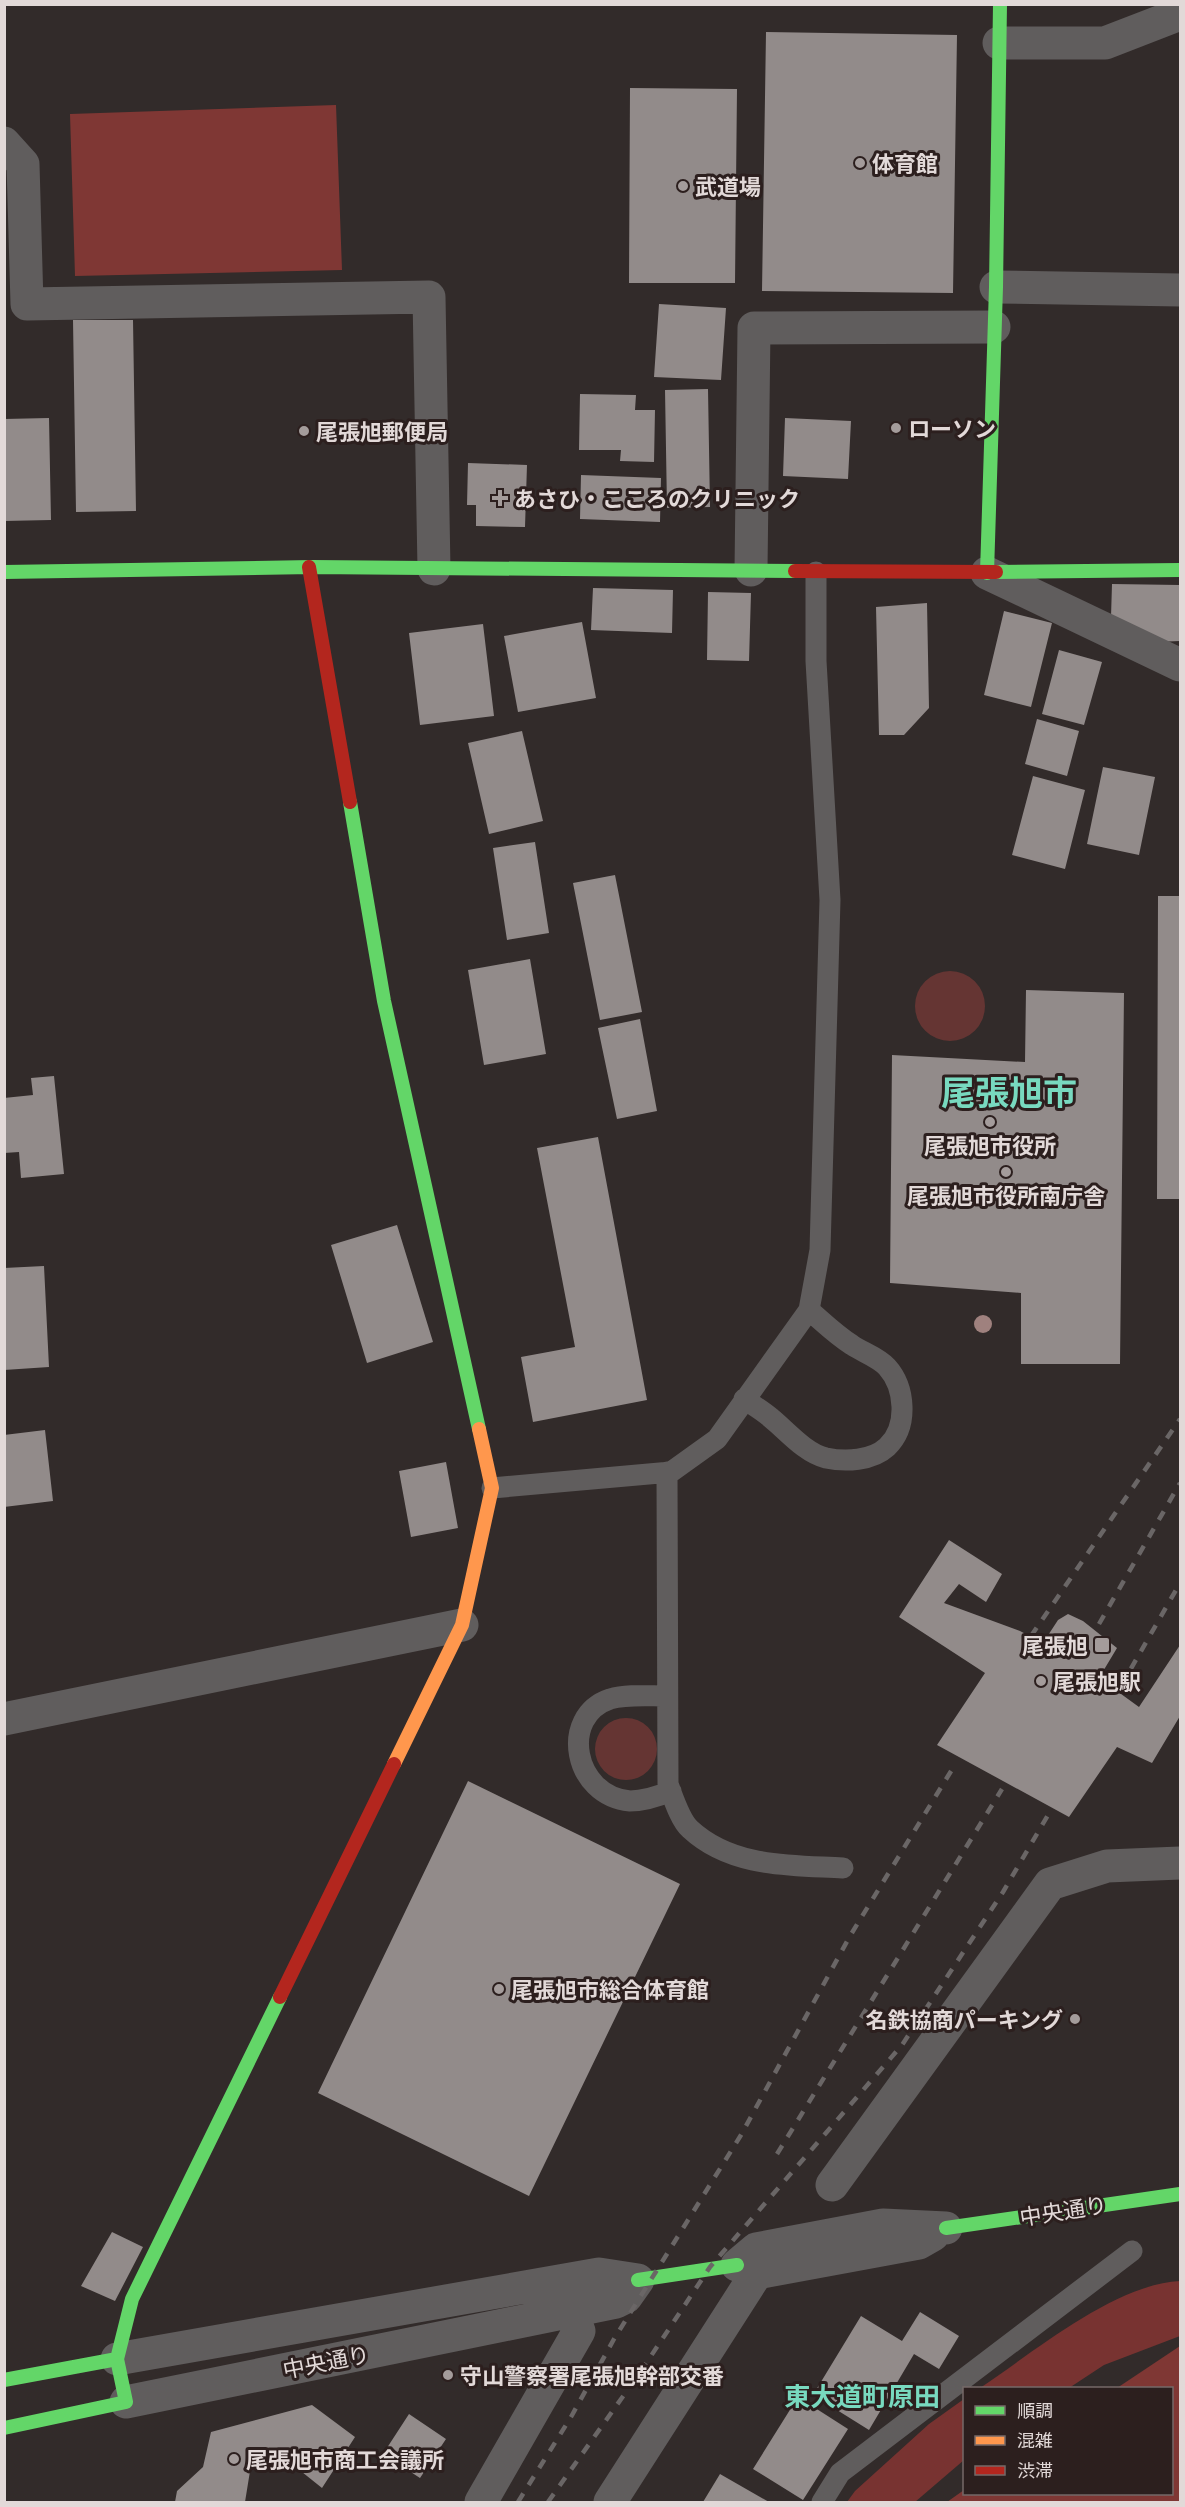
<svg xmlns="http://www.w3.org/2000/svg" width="1185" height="2507" viewBox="0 0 1185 2507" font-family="'Exo 2','Noto Sans JP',sans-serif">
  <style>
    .green { fill: #653533 }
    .forest { fill: #783331 }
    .water { fill: #7f3734 }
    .building { fill: #928b8a }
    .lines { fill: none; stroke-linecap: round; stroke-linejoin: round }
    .lane { stroke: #605d5d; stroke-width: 21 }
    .street { stroke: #605d5d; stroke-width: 33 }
    .fast { stroke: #63d668; stroke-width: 14 }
    .slow { stroke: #ff974d; stroke-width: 14 }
    .jam { stroke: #b3261e; stroke-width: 14 }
    .rail { stroke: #6a6666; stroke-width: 4.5; stroke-dasharray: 10 10; stroke-linecap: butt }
    .tree { fill: #9f817e }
    .poi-dot { fill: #a49c9b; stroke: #2c1f1e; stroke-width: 2 }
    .labels { text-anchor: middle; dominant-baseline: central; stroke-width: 6; stroke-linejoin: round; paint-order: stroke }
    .poi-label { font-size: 22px; font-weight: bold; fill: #e2d9d8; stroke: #2c1f1e; text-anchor: start }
    .street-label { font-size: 22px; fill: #e2d9d8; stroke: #2c1f1e }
    .quarter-label { font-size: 26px; font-weight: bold; fill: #78d9bf; stroke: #2c1f1e }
    .town-label { font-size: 34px; font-weight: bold; fill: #78d9bf; stroke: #2c1f1e }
  </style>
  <rect width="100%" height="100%" fill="#322b2a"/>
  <path class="green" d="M915 1006a35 35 0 1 1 70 0a35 35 0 1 1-70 0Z
    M595 1749a31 31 0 1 1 62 0a31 31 0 1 1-62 0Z"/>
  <path class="forest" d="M 1180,2281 L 1180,2336 L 1104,2365 L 1069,2388 L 980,2388 C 1034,2352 1115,2284 1180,2281 Z
    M 964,2399 L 964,2460 L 915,2502 L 847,2502 L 855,2491 L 929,2424 Z"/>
  <path class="water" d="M 336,105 L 342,270 L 75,276 L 70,114 Z
    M 1180,2346 L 1180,2502 L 947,2502 L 964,2490 L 964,2494 L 1172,2494 L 1172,2388 L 1117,2388 Z"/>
  <path class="building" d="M 766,32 L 957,35 L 953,293 L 762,291 Z
    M 630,88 L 737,89 L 735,283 L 629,283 Z
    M 659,304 L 726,308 L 721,380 L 654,377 Z
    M 73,320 L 133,320 L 136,511 L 76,512 Z
    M 708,389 L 710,507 L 667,508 L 665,390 Z
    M 580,394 L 636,395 L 635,410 L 655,410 L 654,462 L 620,461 L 621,450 L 579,450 Z
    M 49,418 L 51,520 L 4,521 L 4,419 Z
    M 785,418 L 851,421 L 848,479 L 783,476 Z
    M 468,463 L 527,465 L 525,527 L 476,526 L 476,505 L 467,505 Z
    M 581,475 L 661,478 L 660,522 L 580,519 Z
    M 1112,584 L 1180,585 L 1180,641 L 1156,642 L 1111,617 Z
    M 593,588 L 673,590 L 672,633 L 591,630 Z
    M 708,592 L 751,593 L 749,661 L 707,660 Z
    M 927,603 L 929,708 L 904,735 L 879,735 L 876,607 Z
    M 1004,611 L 1052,623 L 1031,707 L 984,695 Z
    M 582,622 L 596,698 L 518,712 L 504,636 Z
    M 483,624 L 494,716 L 420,725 L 409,633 Z
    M 1059,650 L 1102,662 L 1084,725 L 1042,714 Z
    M 1037,719 L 1079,731 L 1067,776 L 1025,764 Z
    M 522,731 L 543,821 L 489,834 L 468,743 Z
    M 1103,767 L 1155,777 L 1139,855 L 1087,844 Z
    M 1033,776 L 1085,790 L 1065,869 L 1012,855 Z
    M 535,842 L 549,933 L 507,940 L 493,848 Z
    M 615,875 L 642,1012 L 600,1020 L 573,883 Z
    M 1158,896 L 1180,896 L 1180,1199 L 1157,1199 Z
    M 530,959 L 546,1054 L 484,1065 L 468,970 Z
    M 1026,990 L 1124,993 L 1120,1364 L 1021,1364 L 1021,1293 L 890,1283 L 892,1055 L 1025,1062 Z
    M 640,1019 L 657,1111 L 617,1119 L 598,1028 Z
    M 54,1076 L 64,1174 L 21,1178 L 19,1152 L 4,1153 L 4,1098 L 33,1095 L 31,1078 Z
    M 598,1137 L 647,1400 L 533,1422 L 521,1357 L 575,1347 L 537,1148 Z
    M 397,1225 L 433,1342 L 367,1363 L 331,1245 Z
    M 44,1266 L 49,1367 L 4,1370 L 4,1268 Z
    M 45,1430 L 53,1501 L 4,1507 L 4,1435 Z
    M 446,1462 L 458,1528 L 411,1537 L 399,1471 Z
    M 949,1540 L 1002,1574 L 986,1602 L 959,1584 L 944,1603 L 1020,1631 L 1043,1643 L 1058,1620 L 1068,1614 L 1083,1621 L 1117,1648 L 1099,1678 L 1139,1707 L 1180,1645 L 1180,1716 L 1152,1763 L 1117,1747 L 1069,1817 L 937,1745 L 985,1673 L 899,1617 Z
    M 468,1781 L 680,1884 L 529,2196 L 318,2093 Z
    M 112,2232 L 143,2247 L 115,2301 L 81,2286 Z
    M 920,2312 L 959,2336 L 939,2369 L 914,2354 L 869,2430 L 813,2395 L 861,2316 L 902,2341 Z
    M 798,2397 L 848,2429 L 803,2500 L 753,2469 Z
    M 312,2405 L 355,2437 L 322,2488 L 277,2452 L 251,2465 L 245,2502 L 175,2502 L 177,2491 L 203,2467 L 211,2432 Z
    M 409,2414 L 446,2439 L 420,2478 L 383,2454 Z
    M 720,2474 L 769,2502 L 703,2502 Z"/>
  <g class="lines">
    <path class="lane" d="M 744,1399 C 753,1405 763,1411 771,1418 C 787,1431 805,1453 826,1458 C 845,1462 872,1461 887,1447 C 909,1426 905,1387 887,1367 C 878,1357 862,1352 852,1345 C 836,1335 823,1322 809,1310
      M 667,1472 L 668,1784 C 673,1797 680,1820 690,1829 C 732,1868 791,1865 843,1868
      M 492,1488 L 671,1472 L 717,1439 L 809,1310 L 820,1250 L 830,900 L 816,661 L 816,572
      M 666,1696 C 648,1696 627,1694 610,1699 C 559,1716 573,1796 630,1801 C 644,1801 659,1796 671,1791
      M 822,2502 L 840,2473 L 1132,2251"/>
    <path class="street" d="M 999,43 L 1105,43 L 1180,14
      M 4,143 L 23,164 L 27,304 L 429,297 L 434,569
      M 996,287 L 1180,290
      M 751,570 L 754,328 L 994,327
      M 987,573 L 1180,665
      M 4,1719 L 462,1625
      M 832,2185 L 1050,1884 L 1107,1866 L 1180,1863
      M 737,2265 L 756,2249 L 883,2225 L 946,2228
      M 739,2265 L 762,2272 L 919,2243 L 933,2235
      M 117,2359 L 599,2274 L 638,2280 L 626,2297 L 616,2302 L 126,2402
      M 481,2502 L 579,2331
      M 610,2502 L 758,2271"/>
    <path class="fast" d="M 4,572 L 312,567 L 795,571
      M 996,572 L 1180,570
      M 987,573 L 996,287 L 1000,4
      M 350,802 L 384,1001 L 479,1429
      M 946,2228 L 1180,2194
      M 638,2280 L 737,2265
      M 4,2380 L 117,2359
      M 4,2428 L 126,2402 L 117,2359 L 132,2299 L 280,1997"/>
    <path class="slow" d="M 394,1764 L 462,1625 L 492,1488 L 479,1429"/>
    <path class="jam" d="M 309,567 L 350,802
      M 795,571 L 996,572
      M 280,1997 L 394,1764"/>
    <path class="rail" d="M 1099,1624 L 1180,1483
      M 1031,1636 L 1180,1419
      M 1121,1686 L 1180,1583
      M 777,2154 L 1002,1789
      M 518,2502 L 571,2417 L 614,2339 L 741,2135 L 850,1936 L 956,1763
      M 548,2502 L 641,2371 L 710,2267 L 902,2045 L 1003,1892 L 1048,1815"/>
  </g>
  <circle class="tree" cx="983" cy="1324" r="9"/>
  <g class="poi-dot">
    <circle cx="860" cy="163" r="6"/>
    <circle cx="683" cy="186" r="6"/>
    <circle cx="896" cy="428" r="6"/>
    <circle cx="304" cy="431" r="6"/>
    <path d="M497 489h6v6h6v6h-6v6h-6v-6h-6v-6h6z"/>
    <circle cx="990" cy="1122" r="6"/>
    <circle cx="1006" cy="1172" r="6"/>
    <rect x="1094" y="1637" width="16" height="16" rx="3"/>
    <circle cx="1041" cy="1681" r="6"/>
    <circle cx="499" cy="1989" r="6"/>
    <circle cx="1075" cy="2019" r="6"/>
    <circle cx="448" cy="2375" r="6"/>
    <circle cx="234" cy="2459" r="6"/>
  </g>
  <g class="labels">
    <g class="poi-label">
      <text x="872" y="163">体育館</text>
      <text x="695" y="186">武道場</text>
      <text x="908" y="428">ローソン</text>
      <text x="316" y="431">尾張旭郵便局</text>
      <text x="514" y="498">あさひ・こころのクリニック</text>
      <text x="990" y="1145" text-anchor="middle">尾張旭市役所</text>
      <text x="1006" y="1195" text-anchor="middle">尾張旭市役所南庁舎</text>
      <text x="1088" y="1645" text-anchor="end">尾張旭</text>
      <text x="1053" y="1681">尾張旭駅</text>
      <text x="511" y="1989">尾張旭市総合体育館</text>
      <text x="1063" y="2019" text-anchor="end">名鉄協商パーキング</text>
      <text x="460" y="2375">守山警察署尾張旭幹部交番</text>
      <text x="246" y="2459">尾張旭市商工会議所</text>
    </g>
    <g class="street-label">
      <text transform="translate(1063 2210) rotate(-9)">中央通り</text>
      <text transform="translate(326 2361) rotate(-11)">中央通り</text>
    </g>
    <g class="quarter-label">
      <text x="862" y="2395">東大道町原田</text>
    </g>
    <g class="town-label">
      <text x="1009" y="1091">尾張旭市</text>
    </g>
  </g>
  <rect width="1185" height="2507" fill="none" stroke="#e2d9d8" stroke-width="12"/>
  <rect x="963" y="2387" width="210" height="108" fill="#2c1f1e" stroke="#756968" stroke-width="1.5"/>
  <rect x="975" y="2406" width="30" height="9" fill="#63d668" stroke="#756968" stroke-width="1.5"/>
  <text x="1017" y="2417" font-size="18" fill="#e2d9d8">順調</text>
  <rect x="975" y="2436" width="30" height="9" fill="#ff974d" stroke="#756968" stroke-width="1.5"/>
  <text x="1017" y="2447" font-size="18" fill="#e2d9d8">混雑</text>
  <rect x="975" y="2466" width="30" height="9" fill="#b3261e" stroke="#756968" stroke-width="1.5"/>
  <text x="1017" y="2477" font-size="18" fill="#e2d9d8">渋滞</text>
</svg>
